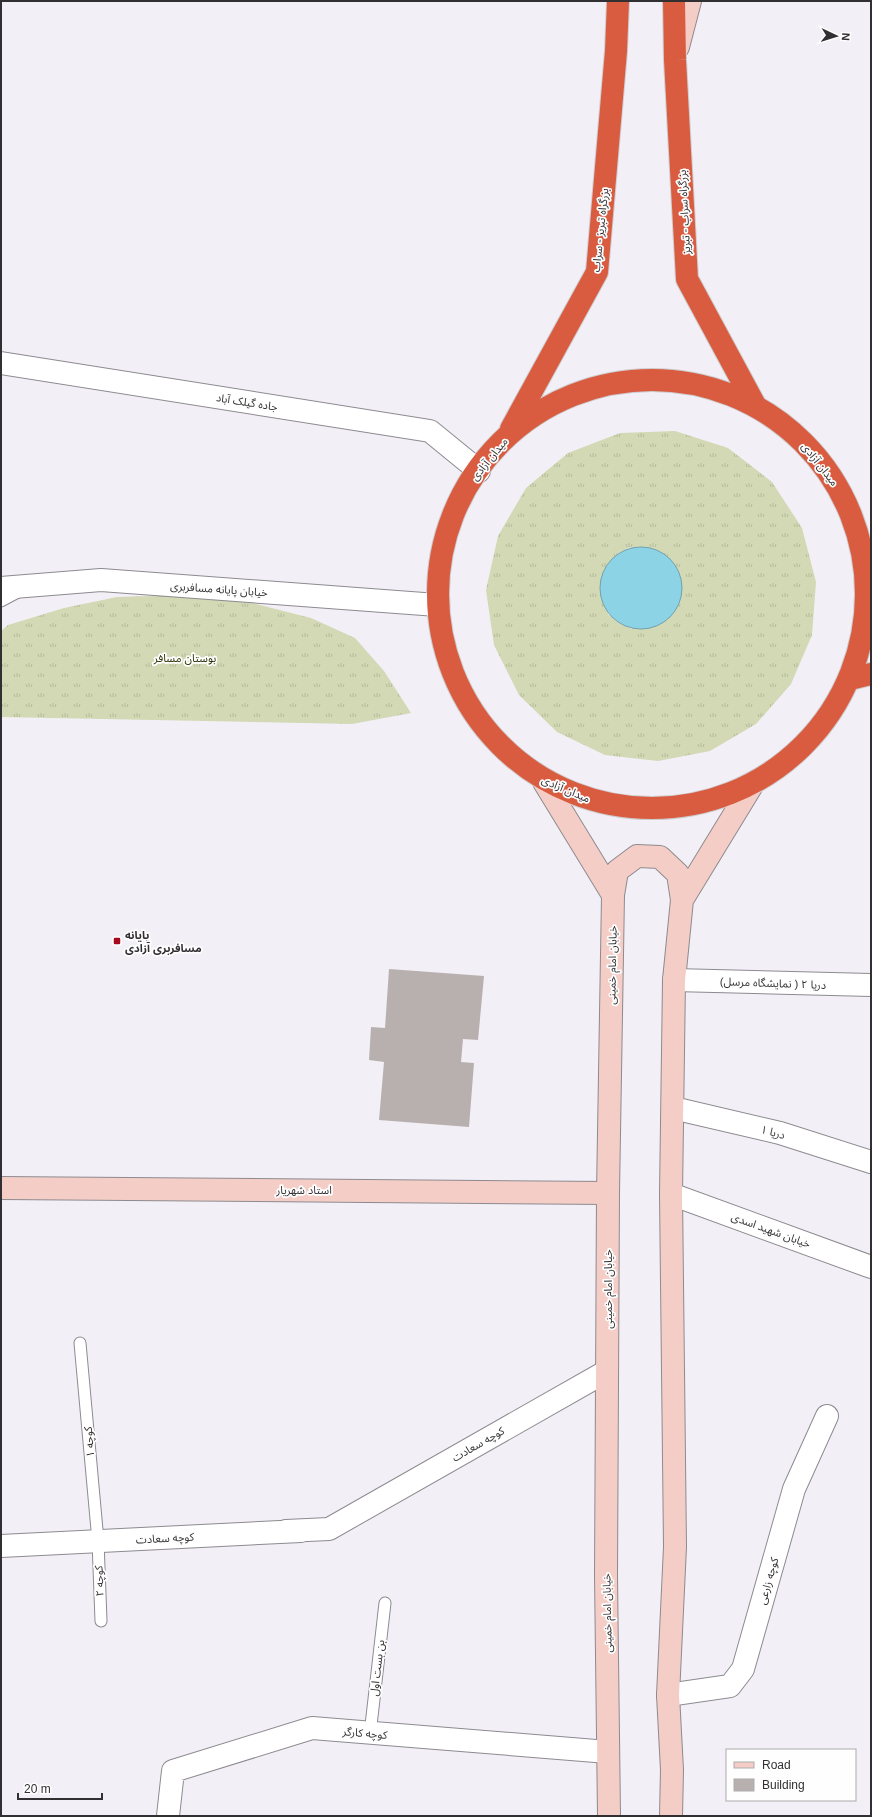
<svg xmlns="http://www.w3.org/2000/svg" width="872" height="1817" viewBox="0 0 872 1817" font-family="Helvetica,'Noto Sans Arabic',sans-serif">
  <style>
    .grass { fill: url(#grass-tufts); fill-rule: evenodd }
    .water { fill: #8cd3e6; stroke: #71a2b0 }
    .building { fill: #b8b0af }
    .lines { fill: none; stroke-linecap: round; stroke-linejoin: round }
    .lane-casing { stroke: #8d8a90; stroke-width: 13 }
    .street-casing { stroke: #8d8a90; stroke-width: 24 }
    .secondary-casing { stroke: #8d8a90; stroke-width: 24 }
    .highway-casing { stroke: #cecdce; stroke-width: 24 }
    .lane { stroke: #fff; stroke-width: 11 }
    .street { stroke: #fff; stroke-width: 22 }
    .secondary { stroke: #f4cec6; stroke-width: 22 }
    .highway { stroke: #d95c41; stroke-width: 22 }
    .poi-dot { fill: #a4091e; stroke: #fefefe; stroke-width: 1.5 }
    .labels { text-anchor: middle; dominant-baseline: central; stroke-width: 3.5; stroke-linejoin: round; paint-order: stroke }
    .street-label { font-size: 11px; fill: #312f32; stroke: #fefefe }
    .park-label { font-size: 11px; fill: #2e3205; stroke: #fefefe }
    .poi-label { font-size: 11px; font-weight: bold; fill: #312f32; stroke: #fefefe; text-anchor: start }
  </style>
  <defs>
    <pattern id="grass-tufts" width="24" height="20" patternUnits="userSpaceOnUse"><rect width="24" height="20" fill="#d2d9b4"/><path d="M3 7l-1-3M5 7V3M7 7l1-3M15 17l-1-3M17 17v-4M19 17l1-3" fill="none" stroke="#b5bb9b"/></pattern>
  </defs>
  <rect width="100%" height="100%" fill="#f3eff6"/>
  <path class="grass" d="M 675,431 L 728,448 L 772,482 L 802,528 L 816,582 L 812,635 L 791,684 L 756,724 L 710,751 L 658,761 L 605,755 L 557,732 L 519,695 L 494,645 L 486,590 L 498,536 L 526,488 L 568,453 L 620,433 ZM 642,547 L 632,629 L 619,623 L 608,614 L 617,554 L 629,548 Z
    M 187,595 L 252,603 L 311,618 L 355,638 L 384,671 L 411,713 L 352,724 L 1,717 L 1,631 L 8,625 L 64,608 L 117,597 Z"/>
  <path class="water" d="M600 588a41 41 0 1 1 82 0a41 41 0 1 1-82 0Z"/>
  <path class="building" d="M 389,969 L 484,976 L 478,1040 L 463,1039 L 461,1062 L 474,1063 L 469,1127 L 379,1120 L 384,1062 L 369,1060 L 371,1027 L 385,1028 Z"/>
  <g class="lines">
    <g class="lane-casing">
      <path id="lane" d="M 1,601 L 18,592
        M 80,1343 L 98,1541 L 101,1621
        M 370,1734 L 385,1603"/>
    </g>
    <g class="street-casing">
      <path id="street" d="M 1,363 L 430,431 L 479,471
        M 1,588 L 101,580 L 437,605
        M 674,980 L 871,985
        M 673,1108 L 780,1133 L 871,1162
        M 671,1194 L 871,1267
        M 286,1531 L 329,1529 L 607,1371
        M 1,1546 L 301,1531
        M 668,1695 L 730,1686 L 743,1669 L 794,1489 L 827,1416
        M 168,1816 L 173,1771 L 312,1728 L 608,1752"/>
    </g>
    <g class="secondary-casing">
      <path id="secondary" d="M 678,47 L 690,1
        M 544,782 L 613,895 L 608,1193 L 606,1576 L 609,1816
        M 613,895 L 617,871 L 637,856 L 660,857 L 678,874 L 682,900
        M 1,1188 L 608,1193
        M 671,1816 L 672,1770 L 668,1695 L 675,1547 L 671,1194 L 674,980 L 682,900 L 751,787"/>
    </g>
    <g class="highway-casing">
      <path id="highway" d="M 674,1 L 675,60 L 687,279 L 755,405
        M438 594a214 214 0 1 1 428 0a214 214 0 1 1-428 0Z
        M 511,429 L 597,272 L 616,51 L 618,1
        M 850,679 L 871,674"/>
    </g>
    <use href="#lane" class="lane"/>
    <use href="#street" class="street"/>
    <use href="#secondary" class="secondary"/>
    <use href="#highway" class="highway"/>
  </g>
  <rect class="poi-dot" x="113" y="937" width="8" height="8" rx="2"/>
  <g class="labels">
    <g class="street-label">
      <text transform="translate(684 212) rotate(-93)">بزرگراه سراب - تبریز</text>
      <text transform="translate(600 230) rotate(-84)">بزرگراه تبریز - سراب</text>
      <text transform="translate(247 402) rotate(9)">جاده گیلک آباد</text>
      <text transform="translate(489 459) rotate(-51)">میدان آزادی</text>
      <text transform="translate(820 464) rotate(52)">میدان آزادی</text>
      <text transform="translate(219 589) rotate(4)">خیابان پایانه مسافربری</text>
      <text transform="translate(566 789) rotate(23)">میدان آزادی</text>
      <text transform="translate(612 965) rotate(-89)">خیابان امام خمینی</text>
      <text transform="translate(773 983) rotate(2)">دریا ۲ ( نمایشگاه مرسل)</text>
      <text transform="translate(773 1132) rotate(15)">دریا ۱</text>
      <text x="304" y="1190">استاد شهریار</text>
      <text transform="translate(771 1230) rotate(20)">خیابان شهید اسدی</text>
      <text transform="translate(608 1289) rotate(-90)">خیابان امام خمینی</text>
      <text transform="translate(89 1442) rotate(-95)">کوچه ۱</text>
      <text transform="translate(478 1444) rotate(-30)">کوچه سعادت</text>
      <text transform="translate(165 1538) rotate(-3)">کوچه سعادت</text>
      <text transform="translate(99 1581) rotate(-92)">کوچه ۲</text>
      <text transform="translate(768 1581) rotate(-74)">کوچه زارعی</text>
      <text transform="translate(607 1613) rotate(-91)">خیابان امام خمینی</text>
      <text transform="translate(377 1668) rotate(-83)">بن بست اول</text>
      <text transform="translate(365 1733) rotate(5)">کوچه کارگر</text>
    </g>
    <g class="park-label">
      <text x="185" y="658">بوستان مسافر</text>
    </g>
    <g class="poi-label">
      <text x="125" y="935">پایانه<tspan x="125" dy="13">مسافربری آزادی</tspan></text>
    </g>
  </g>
  <rect width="872" height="1817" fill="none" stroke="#312f32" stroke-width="4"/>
  <rect x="726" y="1749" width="130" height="52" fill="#fefefe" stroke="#acabac"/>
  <rect x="734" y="1762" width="20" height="6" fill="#f4cec6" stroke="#acabac"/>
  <text x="762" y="1769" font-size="12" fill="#312f32">Road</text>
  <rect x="734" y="1779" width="20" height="12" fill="#b8b0af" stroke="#acabac"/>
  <text x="762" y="1789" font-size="12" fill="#312f32">Building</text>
  <g transform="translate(836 36) rotate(94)" stroke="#fefefe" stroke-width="3" paint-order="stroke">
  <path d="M0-3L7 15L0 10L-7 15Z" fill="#312f32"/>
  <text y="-6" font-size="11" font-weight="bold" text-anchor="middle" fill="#312f32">N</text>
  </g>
  <path d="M18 1793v6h84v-6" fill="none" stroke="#312f32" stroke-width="2"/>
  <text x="24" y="1793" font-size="12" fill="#312f32" stroke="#fefefe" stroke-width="3" paint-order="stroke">20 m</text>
</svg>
